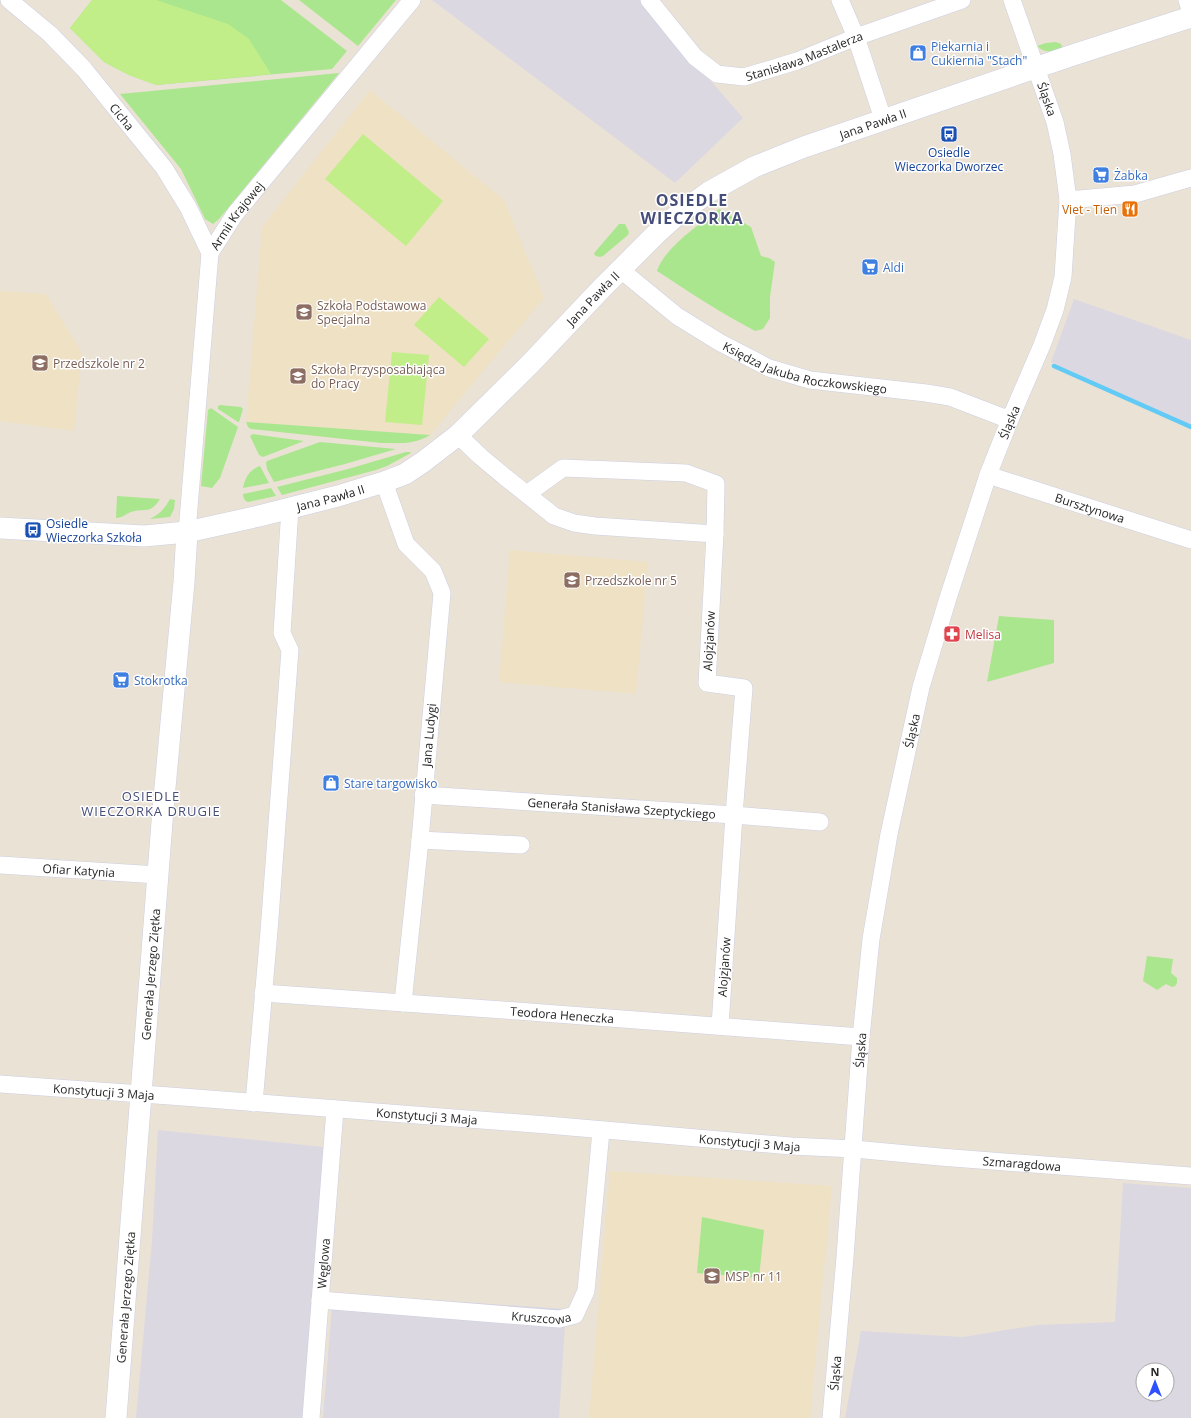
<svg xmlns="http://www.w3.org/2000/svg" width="1191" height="1418" viewBox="0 0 1191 1418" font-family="'Open Sans',sans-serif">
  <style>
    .industrial { fill: #dbd8e2; fill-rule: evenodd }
    .education { fill: #eee1c4 }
    .green { fill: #aae68e }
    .pitch { fill: #c1ee89 }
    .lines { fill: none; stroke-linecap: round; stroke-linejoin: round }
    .stream { stroke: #61caf5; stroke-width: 4.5 }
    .minor-casing { stroke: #cccfe1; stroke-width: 18 }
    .tertiary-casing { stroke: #cccfe1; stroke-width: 22 }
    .minor { stroke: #fff; stroke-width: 17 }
    .tertiary { stroke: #fff; stroke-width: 21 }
    .labels { text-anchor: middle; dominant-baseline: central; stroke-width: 3; stroke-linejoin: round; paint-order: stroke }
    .shop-label { font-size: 12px; fill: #366cbe; stroke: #fff; text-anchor: start }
    .street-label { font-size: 12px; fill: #262626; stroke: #fff }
    .transit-label { font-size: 12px; fill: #164399; stroke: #fff }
    .food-label { font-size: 12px; fill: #c56008; stroke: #fff; text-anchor: end }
    .education-label { font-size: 12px; fill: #785e54; stroke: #fff; text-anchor: start }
    .health-label { font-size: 12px; fill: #be3a42; stroke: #fff; text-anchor: start }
    .neighbourhood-label { font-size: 13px; letter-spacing: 1px; fill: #454d79; stroke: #fff }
    .district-label { font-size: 16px; font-weight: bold; letter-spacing: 1px; fill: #454d79; stroke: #fff }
  </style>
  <rect width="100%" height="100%" fill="#ebe2d6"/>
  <path class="industrial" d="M 432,0 L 641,0 L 743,118 L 675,183 Z
    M 1074,299 L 1191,340 L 1191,425 L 1051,362 Z
    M 158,1130 L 324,1147 L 303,1418 L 136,1418 L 152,1240 Z
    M 1123,1183 L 1191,1188 L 1191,1418 L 845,1418 L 861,1331 L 963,1337 L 1037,1325 L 1115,1322 ZM 1143,1370 L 1167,1370 L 1167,1394 L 1143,1394 Z
    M 333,1293 L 566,1309 L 559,1418 L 323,1418 Z"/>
  <path class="education" d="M 370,90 L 504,200 L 544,298 L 430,435 L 246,422 L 262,227 Z
    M 0,291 L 46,294 L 82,353 L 74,431 L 0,421 Z
    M 510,550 L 648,562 L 636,694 L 499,682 Z
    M 610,1171 L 832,1186 L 810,1418 L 589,1418 Z"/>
  <path class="green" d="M 92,0 L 281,0 L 347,51 L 332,69 L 156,85 L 129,75 L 104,62 L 70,28 Z
    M 299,0 L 396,0 L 358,46 Z
    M 1056,42 L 1061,44 L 1063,49 C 1052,51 1046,54 1037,46 L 1046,43 Z
    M 339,73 L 219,219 L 213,224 L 205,219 L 181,169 L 120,94 Z
    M 719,209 L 751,227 L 761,256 L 769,258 L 775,262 L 770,297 L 770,318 L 763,329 L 755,331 C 721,313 689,292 657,271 C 664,248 700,224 719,209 Z
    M 619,224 L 625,224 L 629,232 L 628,235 L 603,256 L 600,257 L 596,256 L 594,254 L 595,252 Z
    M 220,405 L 241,407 L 243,409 L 239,422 L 238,422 L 218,409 L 218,406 Z
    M 211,408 L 238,427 L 220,478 L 212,488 L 201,486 L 208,410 Z
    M 246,422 L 430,435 C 414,445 399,443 381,443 L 251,429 L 248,427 Z
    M 253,434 L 304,441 L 263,457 L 259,455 L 250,436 Z
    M 320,442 L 396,449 L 345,464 L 274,482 L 267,469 L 266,463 L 267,461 Z
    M 406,452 L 410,452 L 411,453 L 387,466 L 376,470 L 282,495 L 277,487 L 348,469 Z
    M 260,466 L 269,483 L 243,488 C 245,478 249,470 260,466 Z
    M 271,488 L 276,496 L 248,502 C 245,501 243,498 243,494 Z
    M 117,496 L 160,499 C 149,516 145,507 131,512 C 126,514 122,518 116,518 Z
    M 170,499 L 175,500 L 174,509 L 170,517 L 150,519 C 160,514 165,508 170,499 Z
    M 999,616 L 1054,620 L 1054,663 L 987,682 Z
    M 1147,956 L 1173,959 L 1171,973 L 1177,978 L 1177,983 L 1175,986 L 1172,987 L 1166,984 L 1157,990 L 1143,981 Z
    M 702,1217 L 764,1230 L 759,1278 L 697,1273 Z"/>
  <path class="pitch" d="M 92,0 L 156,0 L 228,24 L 249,39 L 271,74 L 156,85 L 129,75 L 104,62 L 70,28 Z
    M 363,134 L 443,201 L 406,246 L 325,179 Z
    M 439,297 L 489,339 L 464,367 L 414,325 Z
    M 392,352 L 429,355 L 422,425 L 385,422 Z"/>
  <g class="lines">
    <path class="stream" d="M 1054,366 L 1191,427"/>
    <g class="minor-casing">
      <g id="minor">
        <path id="s1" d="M 9,0 L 50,34 L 84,69 L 164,168 L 188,207 L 210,253"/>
        <path id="s2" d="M 649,0 L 695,57 L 717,74 L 744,77 L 797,61 L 856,37 L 962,0"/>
        <path d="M 840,0 L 856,37 L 883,119"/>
        <path d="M 1187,0 L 1191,13"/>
        <path d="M 1068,200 L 1135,194 L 1191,178"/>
        <path id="s3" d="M 621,270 L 677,316 L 719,342 L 769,368 L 810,380 L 926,393 L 950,397 L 1002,417 L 1011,417"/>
        <path d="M 458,435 L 481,457 L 505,477 L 554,516 L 574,523 L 595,526 L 715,534 L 707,683 L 744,688 L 734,815 L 720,1026"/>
        <path id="s4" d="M 988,475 L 1191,540"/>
        <path d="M 384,482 L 406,544 L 433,571 L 442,593 L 420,840 L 403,1003"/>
        <path d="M 527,494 L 563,468 L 686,473 L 716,484 L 715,534"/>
        <path id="s5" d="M 187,532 L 210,253 L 235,214 L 412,0"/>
        <path id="s6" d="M 423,795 L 734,815 L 820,822"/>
        <path d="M 420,840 L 521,845"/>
        <path id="s7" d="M 0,865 L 158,875"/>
        <path id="s8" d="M 263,993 L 517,1011 L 861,1037"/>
        <path id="s9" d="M 0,1084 L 170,1096 L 547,1125 L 791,1146 L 854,1149 L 940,1157 L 1191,1176"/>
        <path d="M 254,1103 L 269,931 L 290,650 L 282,633 L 290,508"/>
        <path id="s10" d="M 320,1300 L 559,1319 L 575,1315 L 586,1291 L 601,1131"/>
        <path id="s11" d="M 311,1418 L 335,1109"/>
        <path id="s12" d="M 831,1418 L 845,1257 L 861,1037 L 871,939 L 889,834 L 921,687 L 948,598 L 988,475 L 1011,417 L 1042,345 L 1055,310 L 1063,277 L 1068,200 L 1062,154 L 1055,122 L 1012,0"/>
      </g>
    </g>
    <g class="tertiary-casing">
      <g id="tertiary">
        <path id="s13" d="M 0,528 L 144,536 L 187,532 L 259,516 L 338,496 L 384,482 L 405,474 L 423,462 L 458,435 L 530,364 L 602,288 L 656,234 L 676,216 L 709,192 L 754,167 L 804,147 L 1073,55 L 1191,17"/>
        <path id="s14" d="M 116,1418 L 163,809 L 184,582 L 187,532"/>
      </g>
    </g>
    <use href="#minor" class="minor"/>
    <use href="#tertiary" class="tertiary"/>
  </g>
  <defs>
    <g id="shop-square" transform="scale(0.9)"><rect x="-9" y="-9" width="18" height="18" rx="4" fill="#3f7fe0" stroke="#fff"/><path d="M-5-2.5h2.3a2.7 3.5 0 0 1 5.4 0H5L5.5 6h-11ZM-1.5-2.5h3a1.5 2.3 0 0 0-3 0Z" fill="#fff"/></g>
    <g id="bus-square" transform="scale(0.9)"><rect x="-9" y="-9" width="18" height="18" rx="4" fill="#1a4fb4" stroke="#fff"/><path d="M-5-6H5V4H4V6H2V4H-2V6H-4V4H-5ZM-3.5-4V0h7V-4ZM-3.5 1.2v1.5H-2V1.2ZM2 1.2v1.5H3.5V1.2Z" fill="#fff"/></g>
    <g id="supermarket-square" transform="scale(0.9)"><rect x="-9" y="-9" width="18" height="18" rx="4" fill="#3f7fe0" stroke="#fff"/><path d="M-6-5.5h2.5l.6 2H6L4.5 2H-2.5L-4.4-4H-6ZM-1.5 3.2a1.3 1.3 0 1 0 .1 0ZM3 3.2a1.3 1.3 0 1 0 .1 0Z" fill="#fff"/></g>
    <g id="restaurant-square" transform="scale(0.9)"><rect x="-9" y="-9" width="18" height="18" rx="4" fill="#e8710a" stroke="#fff"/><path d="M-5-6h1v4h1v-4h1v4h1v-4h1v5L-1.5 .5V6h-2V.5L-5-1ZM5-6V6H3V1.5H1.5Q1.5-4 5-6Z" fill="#fff"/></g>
    <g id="school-square" transform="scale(0.9)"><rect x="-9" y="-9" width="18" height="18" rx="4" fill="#8d6e63" stroke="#fff"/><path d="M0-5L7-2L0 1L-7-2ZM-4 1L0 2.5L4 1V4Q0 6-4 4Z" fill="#fff"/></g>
    <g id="pharmacy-square" transform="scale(0.9)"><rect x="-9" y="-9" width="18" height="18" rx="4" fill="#e0444e" stroke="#fff"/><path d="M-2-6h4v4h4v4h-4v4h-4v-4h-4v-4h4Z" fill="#fff"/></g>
  </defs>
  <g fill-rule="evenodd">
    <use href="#shop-square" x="918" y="53"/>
    <use href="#bus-square" x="949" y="134"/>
    <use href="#supermarket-square" x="1101" y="175"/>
    <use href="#restaurant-square" x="1130" y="209"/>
    <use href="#supermarket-square" x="870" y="267"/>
    <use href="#school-square" x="304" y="312"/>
    <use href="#school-square" x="40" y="363"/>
    <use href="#school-square" x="298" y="376"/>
    <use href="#bus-square" x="33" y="530"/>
    <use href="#school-square" x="572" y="580"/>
    <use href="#pharmacy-square" x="952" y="634"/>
    <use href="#supermarket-square" x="121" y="680"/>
    <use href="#shop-square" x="331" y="783"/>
    <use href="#school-square" x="712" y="1276"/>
  </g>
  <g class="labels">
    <g class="shop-label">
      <text x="931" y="46">Piekarnia i<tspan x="931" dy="14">Cukiernia "Stach"</tspan></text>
      <text x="1114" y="175">Żabka</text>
      <text x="883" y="267">Aldi</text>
      <text x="134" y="680">Stokrotka</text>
      <text x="344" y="783">Stare targowisko</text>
    </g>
    <g class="street-label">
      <text stroke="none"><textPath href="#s2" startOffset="192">Stanisława Mastalerza</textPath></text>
      <text transform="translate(1047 99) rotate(71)">Śląska</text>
      <text stroke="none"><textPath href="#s1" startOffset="163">Cicha</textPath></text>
      <text stroke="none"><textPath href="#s13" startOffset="1007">Jana Pawła II</textPath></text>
      <text stroke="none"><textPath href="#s5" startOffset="326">Armii Krajowej</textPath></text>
      <text stroke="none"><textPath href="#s13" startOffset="671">Jana Pawła II</textPath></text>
      <text stroke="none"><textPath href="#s3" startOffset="213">Księdza Jakuba Roczkowskiego</textPath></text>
      <text stroke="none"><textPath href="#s12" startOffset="1017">Śląska</textPath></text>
      <text stroke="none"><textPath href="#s13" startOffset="335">Jana Pawła II</textPath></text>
      <text stroke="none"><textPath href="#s4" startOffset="107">Bursztynowa</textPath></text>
      <text transform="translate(709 641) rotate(-87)">Alojzjanów</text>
      <text stroke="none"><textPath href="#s12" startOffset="693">Śląska</textPath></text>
      <text transform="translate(429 735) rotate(-85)">Jana Ludygi</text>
      <text stroke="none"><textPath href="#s6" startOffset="199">Generała Stanisława Szeptyckiego</textPath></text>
      <text stroke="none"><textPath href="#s7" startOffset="79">Ofiar Katynia</textPath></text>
      <text transform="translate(724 967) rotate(-86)">Alojzjanów</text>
      <text stroke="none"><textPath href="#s14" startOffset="445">Generała Jerzego Ziętka</textPath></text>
      <text stroke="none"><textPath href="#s8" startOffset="300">Teodora Heneczka</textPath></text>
      <text stroke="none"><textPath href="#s12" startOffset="369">Śląska</textPath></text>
      <text stroke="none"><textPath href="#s9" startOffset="104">Konstytucji 3 Maja</textPath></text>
      <text stroke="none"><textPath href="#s9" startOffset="428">Konstytucji 3 Maja</textPath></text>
      <text stroke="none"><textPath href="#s9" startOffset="752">Konstytucji 3 Maja</textPath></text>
      <text stroke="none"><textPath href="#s9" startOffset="1025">Szmaragdowa</textPath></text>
      <text stroke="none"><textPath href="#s11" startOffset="155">Węglowa</textPath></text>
      <text stroke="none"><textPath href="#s14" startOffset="121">Generała Jerzego Ziętka</textPath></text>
      <text stroke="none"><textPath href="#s10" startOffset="222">Kruszcowa</textPath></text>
      <text stroke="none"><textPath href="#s12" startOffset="45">Śląska</textPath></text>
    </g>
    <g class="transit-label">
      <text x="949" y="152">Osiedle<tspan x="949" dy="14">Wieczorka Dworzec</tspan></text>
      <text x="46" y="523" text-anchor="start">Osiedle<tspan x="46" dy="14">Wieczorka Szkoła</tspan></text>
    </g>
    <g class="food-label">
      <text x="1117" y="209">Viet - Tien</text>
    </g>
    <g class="education-label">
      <text x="317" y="305">Szkoła Podstawowa<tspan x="317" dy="14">Specjalna</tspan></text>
      <text x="53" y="363">Przedszkole nr 2</text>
      <text x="311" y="369">Szkoła Przysposabiająca<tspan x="311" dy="14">do Pracy</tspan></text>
      <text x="585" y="580">Przedszkole nr 5</text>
      <text x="725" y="1276">MSP nr 11</text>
    </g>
    <g class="health-label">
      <text x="965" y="634">Melisa</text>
    </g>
    <g class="neighbourhood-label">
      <text x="151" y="796">OSIEDLE<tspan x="151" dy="15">WIECZORKA DRUGIE</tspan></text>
    </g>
    <g class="district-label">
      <text x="692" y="200">OSIEDLE<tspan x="692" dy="18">WIECZORKA</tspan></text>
    </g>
  </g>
  <g transform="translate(1155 1382)"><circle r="19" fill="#ffffff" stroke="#a8a8a8"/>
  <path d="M0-3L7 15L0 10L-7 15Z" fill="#2f50ff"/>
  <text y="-6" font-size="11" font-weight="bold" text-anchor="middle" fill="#262626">N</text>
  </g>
</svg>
